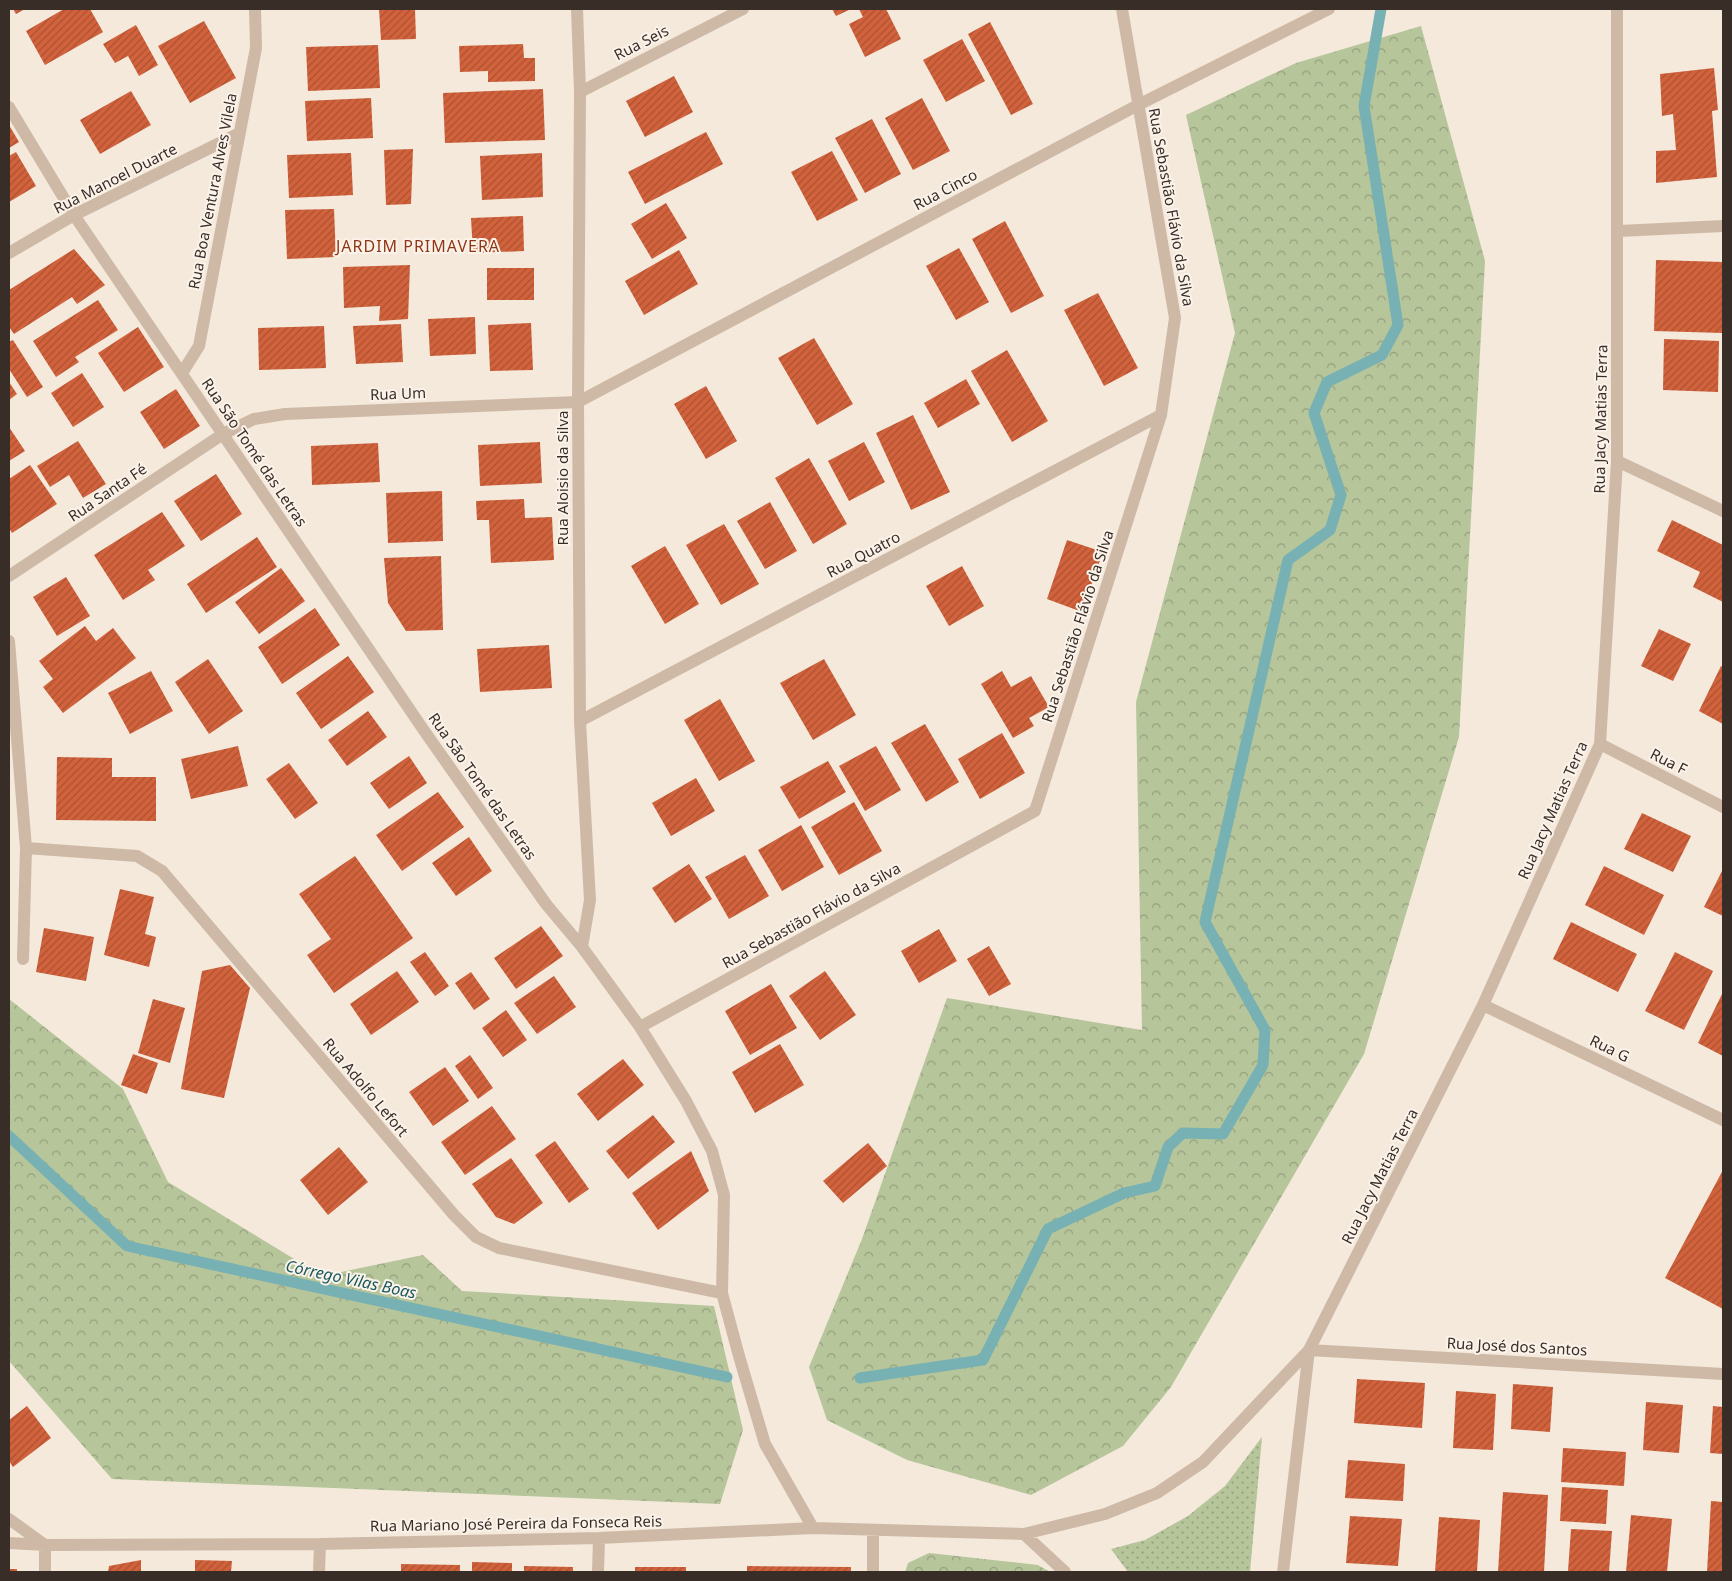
<svg xmlns="http://www.w3.org/2000/svg" width="1732" height="1581" viewBox="0 0 1732 1581" font-family="'Noto Sans',sans-serif">
  <style>
    .grass { fill: url(#grass-dots) }
    .forest { fill: url(#forest-crowns) }
    .lines { fill: none; stroke-linecap: round; stroke-linejoin: round }
    .stream { stroke: #77b1b4; stroke-width: 11 }
    .building { fill: url(#building-hatch) }
    .minor { stroke: #ceb9a6; stroke-width: 12 }
    .labels { text-anchor: middle; dominant-baseline: central; stroke-width: 4; stroke-linejoin: round; paint-order: stroke }
    .street-label { font-size: 15px; fill: #392d28; stroke: #fbf3e9 }
    .neighbourhood-label { font-size: 16px; letter-spacing: 1px; fill: #903618; stroke: #fbf3e9 }
    .water-label { font-size: 16px; font-style: italic; fill: #195a5f; stroke: #fbf3e9 }
  </style>
  <defs>
    <pattern id="grass-dots" width="8" height="8" patternUnits="userSpaceOnUse" patternTransform="scale(1.25)"><rect width="8" height="8" fill="#b6c59a"/><path d="M2 2h.1M6 6h.1" fill="none" stroke="#95a07e" stroke-width="1.8" stroke-linecap="round"/></pattern>
    <pattern id="forest-crowns" width="20" height="18" patternUnits="userSpaceOnUse" patternTransform="scale(1.25)"><rect width="20" height="18" fill="#b6c59a"/><path d="M2 6a3 3 0 1 1 6 0M12 15a3 3 0 1 1 6 0" fill="none" stroke="#95a07e"/></pattern>
    <pattern id="building-hatch" width="6" height="6" patternUnits="userSpaceOnUse" patternTransform="scale(1.25)"><rect width="6" height="6" fill="#d1623c"/><path d="M-1 1l2-2M0 6l6-6M5 7l2-2" fill="none" stroke="#ab5132"/></pattern>
  </defs>
  <rect width="100%" height="100%" fill="#f4e9db"/>
  <path class="grass" d="M 1262,1437 L 1250,1572 L 1128,1572 L 1111,1549 L 1145,1540 L 1188,1516 L 1225,1486 Z"/>
  <path class="forest" d="M 1421,26 L 1485,261 L 1459,737 L 1364,1054 L 1171,1387 L 1123,1446 L 1031,1495 L 907,1460 L 827,1420 L 809,1367 L 862,1239 L 947,998 L 1142,1030 L 1136,702 L 1235,333 L 1186,115 L 1296,63 Z
    M 9,999 L 123,1089 L 168,1182 L 322,1276 L 423,1255 L 462,1291 L 714,1306 L 743,1430 L 720,1504 L 112,1479 L 9,1361 Z
    M 929,1553 L 1038,1565 L 1050,1572 L 905,1572 L 908,1563 Z"/>
  <g class="lines">
    <path class="stream" d="M 9,1136 L 127,1246 L 727,1377
      M 860,1378 L 983,1360 L 1048,1229 L 1124,1193 L 1155,1186 L 1168,1147 L 1183,1133 L 1223,1134 L 1263,1065 L 1265,1030 L 1205,922 L 1288,560 L 1330,530 L 1341,495 L 1314,413 L 1327,382 L 1382,355 L 1398,325 L 1364,106 L 1381,9"/>
  </g>
  <path class="building" d="M 13,9 L 25,9 L 16,14 Z
    M 64,9 L 90,9 L 103,32 L 45,65 L 26,31 Z
    M 379,9 L 415,9 L 416,39 L 381,40 Z
    M 832,9 L 851,9 L 836,16 Z
    M 859,9 L 886,9 L 901,39 L 865,57 L 849,24 L 863,17 Z
    M 204,21 L 236,78 L 190,103 L 158,46 Z
    M 990,22 L 1033,104 L 1011,115 L 968,34 Z
    M 136,25 L 158,65 L 139,76 L 128,56 L 115,63 L 103,44 Z
    M 962,39 L 985,81 L 946,102 L 923,60 Z
    M 523,44 L 524,58 L 535,58 L 535,81 L 488,82 L 488,71 L 460,72 L 459,46 Z
    M 378,45 L 380,88 L 308,91 L 306,47 Z
    M 1714,68 L 1718,110 L 1712,111 L 1717,177 L 1656,183 L 1656,151 L 1676,150 L 1673,114 L 1662,116 L 1660,74 Z
    M 674,76 L 693,112 L 645,137 L 626,101 Z
    M 543,89 L 545,140 L 445,143 L 443,93 Z
    M 131,91 L 151,125 L 100,154 L 80,120 Z
    M 371,98 L 373,138 L 307,141 L 305,101 Z
    M 922,98 L 950,151 L 913,170 L 885,118 Z
    M 872,119 L 901,174 L 865,193 L 835,138 Z
    M 9,125 L 19,142 L 9,148 Z
    M 706,132 L 723,164 L 645,204 L 628,172 Z
    M 413,149 L 411,204 L 386,205 L 384,150 Z
    M 832,151 L 858,200 L 817,221 L 791,172 Z
    M 16,152 L 36,186 L 9,202 L 9,156 Z
    M 351,153 L 353,195 L 289,198 L 287,155 Z
    M 542,153 L 543,197 L 482,200 L 480,156 Z
    M 666,203 L 687,238 L 652,259 L 631,224 Z
    M 334,209 L 336,257 L 287,259 L 285,210 Z
    M 523,216 L 524,251 L 473,253 L 471,218 Z
    M 1005,221 L 1044,296 L 1011,313 L 972,239 Z
    M 959,248 L 989,302 L 956,320 L 926,266 Z
    M 74,249 L 105,285 L 77,304 L 72,297 L 14,334 L 9,327 L 9,290 Z
    M 679,250 L 698,284 L 644,315 L 625,281 Z
    M 1656,260 L 1723,262 L 1723,333 L 1654,331 Z
    M 410,265 L 408,319 L 379,321 L 380,306 L 344,308 L 343,267 Z
    M 487,268 L 534,268 L 534,300 L 487,300 Z
    M 1098,293 L 1138,368 L 1104,386 L 1064,310 Z
    M 98,300 L 118,330 L 75,357 L 79,362 L 56,377 L 33,341 Z
    M 475,317 L 476,354 L 430,356 L 428,319 Z
    M 531,323 L 533,370 L 490,371 L 488,325 Z
    M 401,324 L 403,362 L 356,364 L 353,326 Z
    M 324,326 L 326,368 L 259,370 L 258,328 Z
    M 138,327 L 164,367 L 124,392 L 98,353 Z
    M 814,338 L 853,404 L 817,425 L 778,358 Z
    M 1664,339 L 1719,341 L 1718,392 L 1663,390 Z
    M 13,340 L 43,387 L 27,397 L 9,369 L 9,342 Z
    M 1007,350 L 1048,421 L 1012,442 L 971,371 Z
    M 82,373 L 104,407 L 73,427 L 51,393 Z
    M 966,379 L 980,404 L 938,428 L 924,403 Z
    M 9,382 L 17,394 L 9,400 Z
    M 706,386 L 737,441 L 706,459 L 674,404 Z
    M 176,389 L 200,426 L 164,449 L 140,412 Z
    M 913,415 L 950,492 L 911,510 L 876,433 Z
    M 9,427 L 25,451 L 9,461 Z
    M 78,441 L 106,484 L 83,498 L 69,475 L 50,487 L 37,466 Z
    M 540,442 L 542,483 L 480,486 L 478,445 Z
    M 864,442 L 885,482 L 849,501 L 828,461 Z
    M 378,443 L 380,482 L 312,485 L 311,446 Z
    M 809,458 L 847,524 L 813,544 L 775,478 Z
    M 30,465 L 57,504 L 12,533 L 9,528 L 9,479 Z
    M 216,474 L 242,514 L 201,541 L 174,501 Z
    M 442,491 L 443,541 L 388,543 L 386,493 Z
    M 524,499 L 525,518 L 552,517 L 554,560 L 491,563 L 489,520 L 477,520 L 476,501 Z
    M 770,502 L 797,551 L 765,569 L 737,521 Z
    M 162,512 L 185,546 L 148,570 L 155,580 L 123,600 L 94,555 Z
    M 1672,520 L 1723,545 L 1723,602 L 1693,587 L 1700,572 L 1657,551 Z
    M 724,524 L 759,584 L 721,605 L 686,545 Z
    M 257,537 L 277,567 L 206,613 L 187,584 Z
    M 1067,540 L 1103,552 L 1082,612 L 1047,599 Z
    M 665,546 L 699,604 L 665,624 L 631,566 Z
    M 441,556 L 443,630 L 406,631 L 388,603 L 384,558 Z
    M 962,566 L 984,606 L 949,626 L 926,586 Z
    M 281,568 L 305,601 L 259,634 L 235,602 Z
    M 66,577 L 90,616 L 57,636 L 33,597 Z
    M 315,608 L 340,645 L 282,684 L 258,647 Z
    M 85,626 L 96,641 L 113,628 L 136,658 L 63,713 L 43,687 L 53,679 L 39,661 Z
    M 1659,629 L 1691,644 L 1673,681 L 1641,666 Z
    M 549,645 L 552,688 L 480,692 L 477,649 Z
    M 348,656 L 374,692 L 321,729 L 296,693 Z
    M 208,659 L 243,711 L 209,734 L 175,682 Z
    M 824,659 L 856,715 L 813,740 L 780,683 Z
    M 1721,666 L 1723,667 L 1723,724 L 1699,711 Z
    M 151,671 L 173,711 L 130,734 L 108,693 Z
    M 1002,671 L 1011,687 L 1031,676 L 1049,707 L 1029,718 L 1034,726 L 1013,738 L 981,684 Z
    M 720,699 L 755,761 L 719,781 L 684,720 Z
    M 368,711 L 387,737 L 347,766 L 328,740 Z
    M 925,724 L 959,782 L 926,802 L 891,743 Z
    M 1002,733 L 1025,773 L 980,799 L 958,759 Z
    M 238,746 L 248,786 L 191,799 L 181,759 Z
    M 876,746 L 901,790 L 865,811 L 839,766 Z
    M 409,756 L 427,783 L 389,809 L 370,783 Z
    M 57,757 L 112,758 L 112,777 L 156,777 L 156,821 L 56,820 Z
    M 828,761 L 846,792 L 799,819 L 780,787 Z
    M 289,763 L 318,803 L 295,819 L 266,779 Z
    M 696,778 L 715,811 L 671,836 L 652,803 Z
    M 438,792 L 464,827 L 402,871 L 376,835 Z
    M 854,802 L 882,851 L 839,875 L 811,827 Z
    M 1642,813 L 1691,836 L 1673,872 L 1624,849 Z
    M 801,825 L 824,867 L 782,891 L 758,850 Z
    M 469,837 L 492,871 L 456,896 L 432,863 Z
    M 745,855 L 769,896 L 729,919 L 705,877 Z
    M 355,856 L 413,938 L 334,993 L 307,955 L 331,939 L 299,894 Z
    M 689,864 L 712,899 L 675,923 L 652,888 Z
    M 1604,866 L 1664,895 L 1644,935 L 1585,905 Z
    M 1723,869 L 1723,916 L 1704,907 Z
    M 120,889 L 154,897 L 145,934 L 156,937 L 149,967 L 104,955 Z
    M 1571,922 L 1637,954 L 1618,992 L 1553,959 Z
    M 541,926 L 563,956 L 516,989 L 494,958 Z
    M 44,928 L 94,937 L 86,981 L 36,972 Z
    M 939,929 L 957,961 L 919,983 L 901,951 Z
    M 989,946 L 1011,984 L 989,996 L 967,959 Z
    M 425,952 L 449,986 L 435,996 L 410,962 Z
    M 1675,952 L 1713,971 L 1684,1030 L 1645,1011 Z
    M 230,965 L 250,988 L 224,1098 L 181,1089 L 202,971 Z
    M 397,971 L 419,1002 L 371,1035 L 350,1004 Z
    M 825,971 L 856,1015 L 820,1040 L 789,996 Z
    M 471,972 L 490,999 L 474,1010 L 455,983 Z
    M 554,976 L 576,1007 L 537,1034 L 514,1003 Z
    M 771,984 L 797,1028 L 750,1055 L 725,1011 Z
    M 1723,992 L 1723,1056 L 1698,1043 Z
    M 153,999 L 185,1008 L 170,1063 L 138,1053 Z
    M 506,1010 L 527,1040 L 503,1057 L 482,1028 Z
    M 780,1044 L 804,1085 L 755,1113 L 732,1072 Z
    M 133,1054 L 158,1063 L 147,1094 L 121,1085 Z
    M 470,1055 L 493,1088 L 478,1099 L 455,1066 Z
    M 623,1059 L 644,1085 L 598,1121 L 577,1094 Z
    M 445,1067 L 469,1101 L 433,1126 L 409,1092 Z
    M 492,1106 L 516,1139 L 465,1175 L 441,1142 Z
    M 653,1115 L 675,1142 L 628,1179 L 606,1151 Z
    M 555,1141 L 589,1189 L 569,1203 L 535,1155 Z
    M 868,1143 L 887,1166 L 843,1203 L 823,1181 Z
    M 339,1147 L 368,1182 L 328,1215 L 300,1180 Z
    M 691,1151 L 709,1191 L 658,1230 L 632,1193 Z
    M 511,1158 L 543,1203 L 514,1224 L 496,1217 L 472,1184 Z
    M 1723,1170 L 1723,1309 L 1665,1278 Z
    M 1357,1379 L 1425,1383 L 1422,1428 L 1354,1423 Z
    M 1513,1384 L 1553,1387 L 1550,1432 L 1511,1429 Z
    M 1456,1391 L 1496,1394 L 1493,1450 L 1453,1448 Z
    M 1646,1402 L 1683,1405 L 1679,1453 L 1643,1450 Z
    M 27,1406 L 51,1438 L 13,1467 L 9,1461 L 9,1420 Z
    M 1713,1406 L 1723,1407 L 1723,1454 L 1710,1453 Z
    M 1563,1448 L 1626,1452 L 1624,1486 L 1561,1482 Z
    M 1348,1460 L 1405,1464 L 1403,1501 L 1345,1498 Z
    M 1562,1487 L 1608,1490 L 1606,1524 L 1560,1521 Z
    M 1503,1492 L 1548,1495 L 1544,1572 L 1498,1572 Z
    M 1711,1501 L 1723,1502 L 1723,1572 L 1707,1572 Z
    M 1631,1515 L 1672,1519 L 1667,1572 L 1626,1572 Z
    M 1350,1516 L 1402,1519 L 1398,1566 L 1346,1563 Z
    M 1439,1517 L 1480,1520 L 1477,1572 L 1435,1572 Z
    M 1571,1529 L 1612,1531 L 1609,1572 L 1568,1571 Z
    M 141,1560 L 141,1572 L 108,1572 L 109,1566 Z
    M 195,1560 L 232,1561 L 231,1572 L 195,1572 Z
    M 472,1562 L 512,1563 L 512,1572 L 472,1572 Z
    M 401,1564 L 460,1565 L 460,1572 L 401,1572 Z
    M 524,1566 L 573,1567 L 573,1572 L 524,1572 Z
    M 747,1566 L 851,1567 L 851,1572 L 747,1572 Z
    M 635,1567 L 686,1567 L 686,1572 L 635,1572 Z
    M 9,1569 L 17,1569 L 17,1572 L 9,1572 Z"/>
  <g class="lines">
    <path class="minor" d="M 577,9 L 580,92 L 578,402 L 580,721 L 590,900 L 582,947
      M 580,92 L 743,9
      M 9,107 L 74,215 L 425,732 L 546,904 L 582,947 L 640,1027 L 686,1101 L 712,1151 L 724,1195 L 722,1293 L 739,1356 L 765,1444 L 813,1528
      M 1619,231 L 1723,226
      M 9,253 L 74,215 L 238,134
      M 182,373 L 199,346 L 256,48 L 255,9
      M 1617,461 L 1723,511
      M 9,576 L 223,434 L 254,419 L 285,414 L 578,402 L 1138,105 L 1329,9
      M 9,641 L 26,848 L 23,959
      M 580,721 L 1161,415
      M 1600,744 L 1723,807
      M 26,848 L 137,856 L 162,871 L 454,1215 L 476,1237 L 499,1248 L 722,1293
      M 1483,1005 L 1723,1120
      M 640,1027 L 1035,811 L 1161,415 L 1175,318 L 1122,9
      M 9,1519 L 45,1545 L 45,1572
      M 1024,1534 L 1065,1572
      M 9,1543 L 45,1545 L 320,1544 L 599,1538 L 813,1528 L 1024,1534 L 1105,1514 L 1157,1493 L 1203,1462 L 1309,1350 L 1723,1374
      M 319,1572 L 320,1544
      M 598,1572 L 599,1538
      M 873,1572 L 873,1530
      M 1283,1572 L 1309,1350 L 1483,1005 L 1600,744 L 1617,461 L 1617,9"/>
  </g>
  <g class="labels">
    <g class="street-label">
      <text transform="translate(641 42) rotate(-27)">Rua Seis</text>
      <text transform="translate(115 178) rotate(-27)">Rua Manoel Duarte</text>
      <text transform="translate(945 189) rotate(-28)">Rua Cinco</text>
      <text transform="translate(212 191) rotate(-79)">Rua Boa Ventura Alves Vilela</text>
      <text transform="translate(1172 207) rotate(80)">Rua Sebastião Flávio da Silva</text>
      <text transform="translate(398 393) rotate(-2)">Rua Um</text>
      <text transform="translate(1600 419) rotate(-89)">Rua Jacy Matias Terra</text>
      <text transform="translate(255 452) rotate(56)">Rua São Tomé das Letras</text>
      <text transform="translate(562 478) rotate(-90)">Rua Aloisio da Silva</text>
      <text transform="translate(107 492) rotate(-34)">Rua Santa Fé</text>
      <text transform="translate(863 554) rotate(-28)">Rua Quatro</text>
      <text transform="translate(1077 626) rotate(-72)">Rua Sebastião Flávio da Silva</text>
      <text transform="translate(1669 761) rotate(27)">Rua F</text>
      <text transform="translate(483 786) rotate(55)">Rua São Tomé das Letras</text>
      <text transform="translate(1552 810) rotate(-66)">Rua Jacy Matias Terra</text>
      <text transform="translate(811 915) rotate(-29)">Rua Sebastião Flávio da Silva</text>
      <text transform="translate(1610 1048) rotate(26)">Rua G</text>
      <text transform="translate(366 1087) rotate(50)">Rua Adolfo Lefort</text>
      <text transform="translate(1379 1176) rotate(-63)">Rua Jacy Matias Terra</text>
      <text transform="translate(1517 1346) rotate(3)">Rua José dos Santos</text>
      <text transform="translate(516 1523) rotate(-1)">Rua Mariano José Pereira da Fonseca Reis</text>
    </g>
    <g class="neighbourhood-label">
      <text x="418" y="246">JARDIM PRIMAVERA</text>
    </g>
    <g class="water-label">
      <text transform="translate(351 1279) rotate(12)">Córrego Vilas Boas</text>
    </g>
  </g>
  <rect width="1732" height="1581" fill="none" stroke="#392d28" stroke-width="20"/>
</svg>
